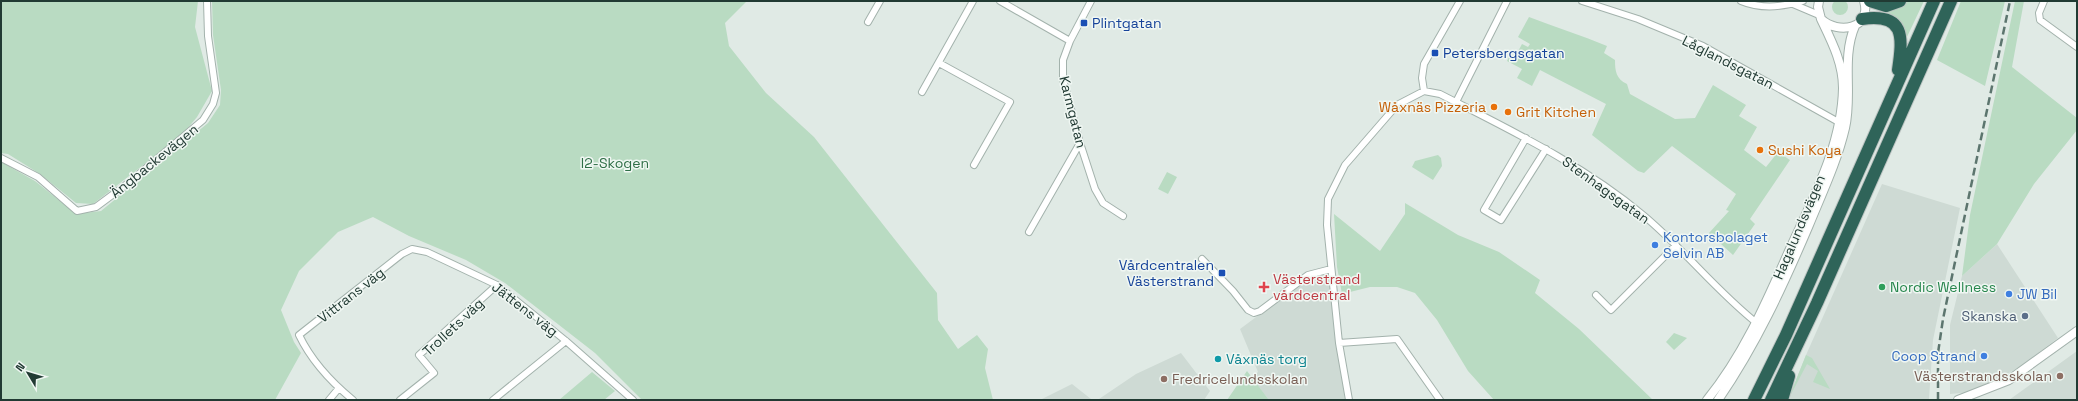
<svg xmlns="http://www.w3.org/2000/svg" width="2078" height="401" viewBox="0 0 2078 401" font-family="'Space Grotesk',sans-serif">
  <style>
    .built { fill: #cedad4 }
    .green { fill: #b9dbc2 }
    .lines { fill: none; stroke-linecap: round; stroke-linejoin: round }
    .minor-casing { stroke: #a3b2ac; stroke-width: 8 }
    .tertiary-casing { stroke: #a3b2ac; stroke-width: 10 }
    .secondary-casing { stroke: #9fb5ad; stroke-width: 11 }
    .motorway-casing { stroke: #bcc4c2; stroke-width: 14 }
    .minor { stroke: #fff; stroke-width: 6 }
    .tertiary { stroke: #fff; stroke-width: 8 }
    .secondary { stroke: #fff; stroke-width: 9 }
    .motorway { stroke: #2f6459; stroke-width: 12 }
    .rail { stroke: #5c756e; stroke-width: 2.5; stroke-dasharray: 8 4; stroke-linecap: butt }
    .transit-dot { fill: #1a4fb4; stroke: #f0f7f3; stroke-width: 1.5 }
    .food-dot { fill: #e8710a; stroke: #f0f7f3; stroke-width: 1.5 }
    .shop-dot { fill: #3f7fe0; stroke: #f0f7f3; stroke-width: 1.5 }
    .health-dot { fill: #e0444e; stroke: #f0f7f3; stroke-width: 1.5 }
    .leisure-dot { fill: #2e9e5b; stroke: #f0f7f3; stroke-width: 1.5 }
    .service-dot { fill: #5c6f8a; stroke: #f0f7f3; stroke-width: 1.5 }
    .culture-dot { fill: #0f9aa8; stroke: #f0f7f3; stroke-width: 1.5 }
    .education-dot { fill: #8d6e63; stroke: #f0f7f3; stroke-width: 1.5 }
    .labels { text-anchor: middle; dominant-baseline: central; stroke-width: 3; stroke-linejoin: round; paint-order: stroke }
    .transit-label { font-size: 14px; fill: #164399; stroke: #f0f7f3; text-anchor: start }
    .street-label { font-size: 14px; fill: #213a33; stroke: #f0f7f3 }
    .food-label { font-size: 14px; fill: #c56008; stroke: #f0f7f3; text-anchor: start }
    .park-label { font-size: 14px; fill: #2e6e46; stroke: #f0f7f3 }
    .shop-label { font-size: 14px; fill: #366cbe; stroke: #f0f7f3; text-anchor: start }
    .health-label { font-size: 14px; fill: #be3a42; stroke: #f0f7f3; text-anchor: start }
    .leisure-label { font-size: 14px; fill: #27864d; stroke: #f0f7f3; text-anchor: start }
    .service-label { font-size: 14px; fill: #4e5e75; stroke: #f0f7f3; text-anchor: end }
    .culture-label { font-size: 14px; fill: #0d838f; stroke: #f0f7f3; text-anchor: start }
    .education-label { font-size: 14px; fill: #785e54; stroke: #f0f7f3; text-anchor: end }
  </style>
  <rect width="100%" height="100%" fill="#e0eae5"/>
  <path class="built" d="M 1882,184 L 1960,208 L 1933,340 L 1929,399 L 1788,400 L 1806,355 Z
    M 1997,244 L 2058,338 L 2020,367 L 1973,392 L 1950,394 L 1950,325 L 1962,276 Z
    M 1328,274 L 1345,400 L 1269,400 L 1251,377 L 1258,372 L 1240,329 L 1309,278 Z
    M 2077,351 L 2077,400 L 2009,400 Z
    M 1181,353 L 1210,391 L 1204,400 L 1040,400 L 1072,384 L 1091,399 L 1099,399 L 1136,374 Z"/>
  <path class="green" d="M1832 7a8 8 0 1 1 16 0a8 8 0 1 1-16 0Z
    M 1,1 L 198,1 L 195,27 L 212,91 L 197,117 L 182,135 L 93,204 L 76,203 L 40,174 L 8,154 L 1,153 Z
    M 212,1 L 747,1 L 725,23 L 729,46 L 766,93 L 814,137 L 937,293 L 938,320 L 958,349 L 977,335 L 988,349 L 985,368 L 993,400 L 642,400 L 595,353 L 505,283 L 466,260 L 409,236 L 373,217 L 338,232 L 299,271 L 281,310 L 294,342 L 301,353 L 275,400 L 1,400 L 1,162 L 35,181 L 76,214 L 101,211 L 208,123 L 220,105 L 221,90 L 213,35 Z
    M 1908,1 L 1924,1 L 1906,39 L 1882,10 L 1903,5 Z
    M 1961,1 L 2005,1 L 1985,86 L 1937,60 Z
    M 2015,1 L 2024,1 L 2012,67 L 2077,118 L 2077,130 L 2034,184 L 1997,244 L 1962,276 L 1970,215 Z
    M 1529,17 C 1555,27 1581,35 1607,46 L 1604,53 L 1615,60 C 1615,71 1616,79 1627,84 L 1630,94 L 1675,119 L 1695,118 L 1713,85 L 1746,105 L 1739,116 L 1757,127 L 1744,150 L 1766,167 L 1778,152 L 1790,160 L 1750,219 L 1755,224 L 1733,255 L 1709,233 L 1729,211 L 1726,210 L 1736,194 L 1672,146 L 1644,173 L 1638,171 L 1592,135 L 1606,104 L 1540,70 L 1532,86 L 1517,78 L 1522,69 L 1507,61 L 1510,55 L 1515,57 L 1522,44 L 1528,47 L 1530,44 L 1518,37 Z
    M 1438,155 L 1441,158 L 1442,166 L 1433,180 L 1412,167 L 1415,161 Z
    M 1167,172 L 1177,177 L 1168,194 L 1158,189 Z
    M 1405,203 L 1458,235 L 1499,252 L 1540,280 L 1535,293 L 1579,329 L 1653,400 L 1494,400 L 1468,371 L 1437,320 L 1415,293 L 1397,287 L 1370,287 L 1342,294 L 1337,267 L 1334,214 L 1380,251 L 1405,214 Z
    M 1674,333 L 1687,338 L 1674,350 L 1666,342 Z
    M 1806,355 L 1812,358 L 1830,389 L 1813,382 L 1818,371 L 1807,364 L 1788,400 Z
    M 1247,371 L 1269,400 L 1227,400 Z
    M 592,372 L 615,391 L 604,400 L 559,400 Z"/>
  <g class="lines">
    <g class="minor-casing">
      <path id="minor" d="M 1000,1 L 1070,41
        M 1091,1 L 1070,41 L 1063,60 L 1063,79 L 1080,143 L 1095,189 L 1103,203 L 1123,216
        M 1582,1 L 1638,19 L 1703,46 L 1842,124
        M 1741,1 C 1760,9 1783,7 1803,1
        M 2044,1 L 2039,13 L 2040,20 L 2077,47
        M 1793,4 L 1819,15
        M 868,22 L 880,1
        M 939,63 L 1010,102 L 974,165
        M 1424,91 L 1422,78 L 1424,64 L 1460,1
        M 922,92 L 973,1
        M 1456,102 L 1507,1
        M 1526,138 L 1484,210 L 1501,220 L 1546,149
        M 1,158 L 38,177 L 77,211 L 96,207 L 127,184 L 203,120 L 213,104 L 216,93 L 208,36 L 207,1
        M 1029,232 L 1080,143
        M 1202,259 L 1233,291 L 1248,310 L 1254,313 L 1260,311 L 1308,275 L 1331,269
        M 1596,295 L 1611,310 L 1676,245
        M 1339,343 L 1397,339 L 1440,400
        M 329,400 L 339,388
        M 353,400 C 331,382 311,360 299,335 L 402,254 L 412,249 L 427,252 L 497,285 L 566,341 L 633,400
        M 400,400 L 434,373 L 419,355 L 497,285
        M 493,400 L 566,341
        M 1349,400 L 1339,343 L 1327,225 L 1328,199 L 1345,165 L 1397,105 L 1424,91 L 1440,94 C 1510,130 1582,164 1643,215 C 1684,249 1716,291 1758,324"/>
    </g>
    <g class="tertiary-casing">
      <path id="tertiary" d="M 1819,1 L 1818,7 L 1821,19 C 1838,35 1872,29 1864,1
        M 1707,400 C 1743,356 1766,303 1789,251 C 1812,200 1842,146 1843,88 C 1843,63 1832,42 1821,19
        M 1718,400 C 1756,345 1783,286 1809,225 C 1822,193 1837,162 1845,128 C 1853,95 1841,58 1855,26
        M 1958,400 L 2009,380 L 2077,331"/>
    </g>
    <g class="secondary-casing">
      <path id="secondary" d="M 1964,399 L 1965,400"/>
    </g>
    <g class="motorway-casing">
      <path id="motorway" d="M 1870,1 L 1886,6 L 1900,1
        M 1862,19 C 1905,13 1903,36 1898,70
        M 1754,400 L 1786,335 L 1934,1
        M 1771,400 L 1817,303 L 1951,1
        M 1782,400 L 1789,376"/>
    </g>
    <use href="#minor" class="minor"/>
    <use href="#tertiary" class="tertiary"/>
    <use href="#secondary" class="secondary"/>
    <use href="#motorway" class="motorway"/>
    <path class="rail" d="M 1938,400 L 1938,353 L 1943,319 L 2010,1"/>
  </g>
  <g class="transit-dot">
    <rect x="1080" y="19" width="8" height="8" rx="2"/>
    <rect x="1431" y="49" width="8" height="8" rx="2"/>
    <rect x="1218" y="269" width="8" height="8" rx="2"/>
  </g>
  <g class="food-dot">
    <circle cx="1494" cy="107" r="4"/>
    <circle cx="1508" cy="112" r="4"/>
    <circle cx="1760" cy="150" r="4"/>
  </g>
  <g class="shop-dot">
    <circle cx="1655" cy="245" r="4"/>
    <circle cx="2009" cy="294" r="4"/>
    <circle cx="1984" cy="356" r="4"/>
  </g>
  <path class="health-dot" d="M1262 281h4v4h4v4h-4v4h-4v-4h-4v-4h4z"/>
  <circle class="leisure-dot" cx="1882" cy="287" r="4"/>
  <circle class="service-dot" cx="2025" cy="316" r="4"/>
  <circle class="culture-dot" cx="1218" cy="359" r="4"/>
  <g class="education-dot">
    <circle cx="2060" cy="376" r="4"/>
    <circle cx="1164" cy="379" r="4"/>
  </g>
  <g class="labels">
    <g class="transit-label">
      <text x="1092" y="23">Plintgatan</text>
      <text x="1443" y="53">Petersbergsgatan</text>
      <text x="1214" y="265" text-anchor="end">Vårdcentralen<tspan x="1214" dy="16">Västerstrand</tspan></text>
    </g>
    <g class="street-label">
      <text transform="translate(1728 62) rotate(27)">Låglandsgatan</text>
      <text transform="translate(1073 112) rotate(76)">Karmgatan</text>
      <text transform="translate(154 161) rotate(-39)">Ängbackevägen</text>
      <text transform="translate(1606 190) rotate(36)">Stenhagsgatan</text>
      <text transform="translate(1799 227) rotate(-67)">Hagalundsvägen</text>
      <text transform="translate(351 295) rotate(-38)">Vittrans väg</text>
      <text transform="translate(525 309) rotate(38)">Jättens väg</text>
      <text transform="translate(453 327) rotate(-43)">Trollets väg</text>
    </g>
    <g class="food-label">
      <text x="1486" y="107" text-anchor="end">Wåxnäs Pizzeria</text>
      <text x="1516" y="112">Grit Kitchen</text>
      <text x="1768" y="150">Sushi Koya</text>
    </g>
    <g class="park-label">
      <text x="615" y="163">I2-Skogen</text>
    </g>
    <g class="shop-label">
      <text x="1663" y="237">Kontorsbolaget<tspan x="1663" dy="16">Selvin AB</tspan></text>
      <text x="2017" y="294">JW Bil</text>
      <text x="1976" y="356" text-anchor="end">Coop Strand</text>
    </g>
    <g class="health-label">
      <text x="1273" y="279">Västerstrand<tspan x="1273" dy="16">vårdcentral</tspan></text>
    </g>
    <g class="leisure-label">
      <text x="1890" y="287">Nordic Wellness</text>
    </g>
    <g class="service-label">
      <text x="2017" y="316">Skanska</text>
    </g>
    <g class="culture-label">
      <text x="1226" y="359">Våxnäs torg</text>
    </g>
    <g class="education-label">
      <text x="2052" y="376">Västerstrandsskolan</text>
      <text x="1172" y="379" text-anchor="start">Fredricelundsskolan</text>
    </g>
  </g>
  <rect width="2078" height="401" fill="none" stroke="#213a33" stroke-width="4"/>
  <g transform="translate(28 373) rotate(308)" stroke="#f0f7f3" stroke-width="3" paint-order="stroke">
  <path d="M0-3L7 15L0 10L-7 15Z" fill="#213a33"/>
  <text y="-6" font-size="11" font-weight="bold" text-anchor="middle" fill="#213a33">N</text>
  </g>
</svg>
